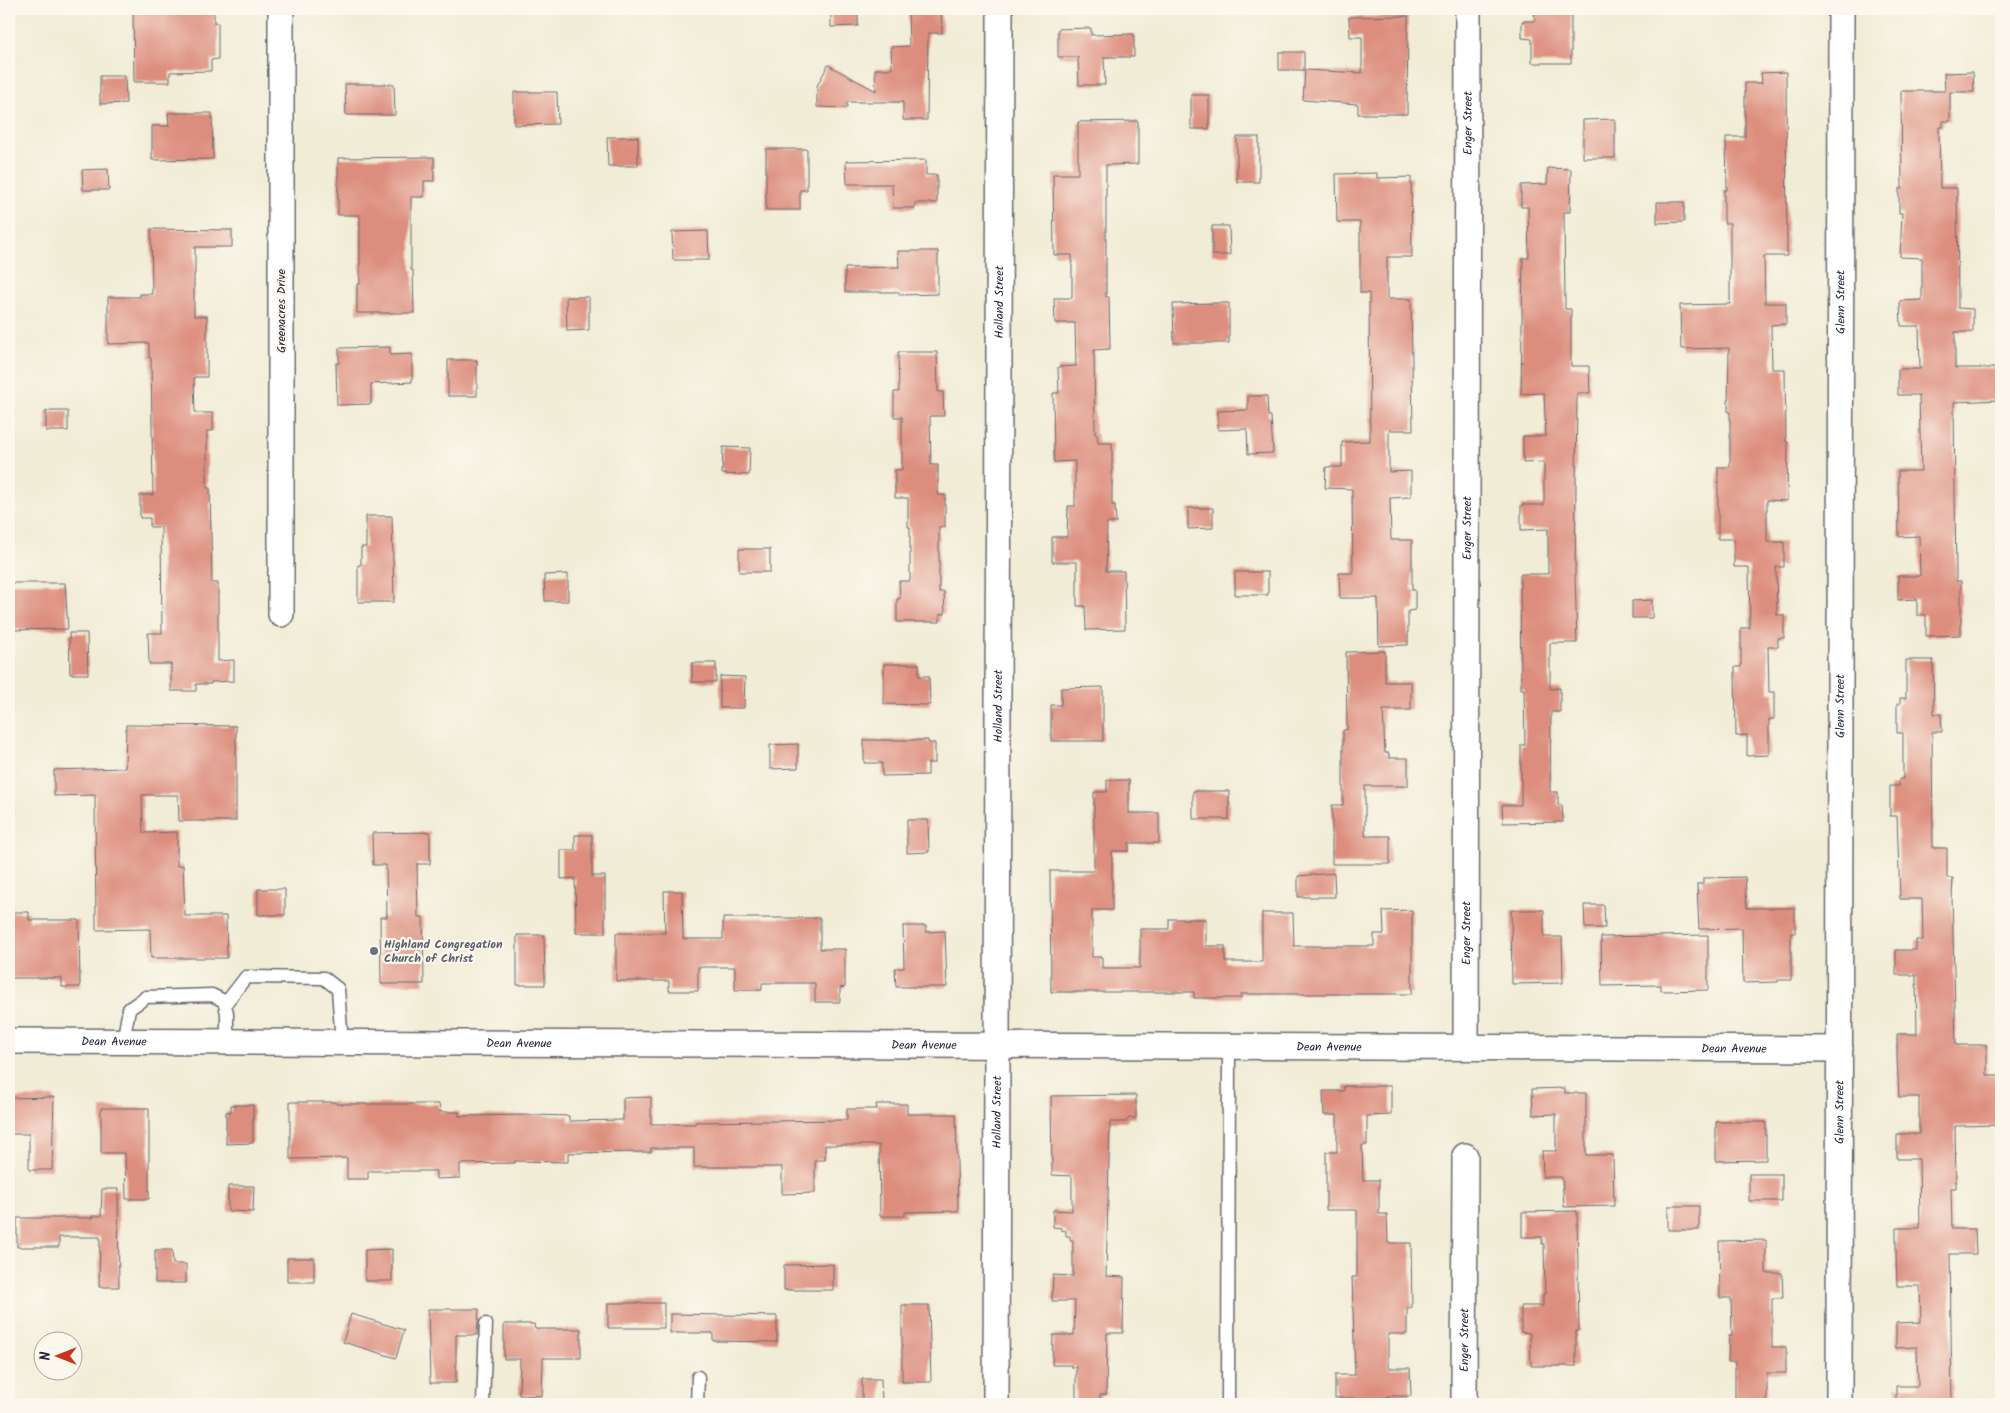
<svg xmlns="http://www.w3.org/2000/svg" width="2010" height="1413" viewBox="0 0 2010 1413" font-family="Kalam,sans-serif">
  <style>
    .building { fill: #dd8d7d }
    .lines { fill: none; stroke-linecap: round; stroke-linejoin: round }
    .service-casing { stroke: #6a6971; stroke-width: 15 }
    .minor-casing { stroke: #6a6971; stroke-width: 28 }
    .service { stroke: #fff; stroke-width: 12 }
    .minor { stroke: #fff; stroke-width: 25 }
    .worship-dot { fill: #6b7280; stroke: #fbf7ec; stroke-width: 2 }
    .labels { text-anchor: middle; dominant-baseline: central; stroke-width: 4.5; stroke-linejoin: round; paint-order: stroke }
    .street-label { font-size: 12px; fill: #22223b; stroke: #fbf7ec }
    .worship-label { font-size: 12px; font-weight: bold; fill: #5b616d; stroke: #fbf7ec; text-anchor: start }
  </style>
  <rect width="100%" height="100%" fill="#fbf7ec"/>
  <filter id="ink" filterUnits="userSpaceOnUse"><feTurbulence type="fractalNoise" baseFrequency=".02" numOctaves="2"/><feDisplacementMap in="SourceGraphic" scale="10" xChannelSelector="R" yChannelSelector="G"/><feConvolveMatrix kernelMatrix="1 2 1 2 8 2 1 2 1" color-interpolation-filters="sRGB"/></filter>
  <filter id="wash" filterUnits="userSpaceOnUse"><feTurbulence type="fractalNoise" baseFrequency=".0096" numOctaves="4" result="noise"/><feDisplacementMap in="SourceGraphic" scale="20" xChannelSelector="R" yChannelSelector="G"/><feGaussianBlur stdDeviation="1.12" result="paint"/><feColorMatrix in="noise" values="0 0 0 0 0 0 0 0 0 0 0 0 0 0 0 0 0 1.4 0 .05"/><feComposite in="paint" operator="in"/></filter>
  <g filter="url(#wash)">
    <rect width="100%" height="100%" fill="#f1ecd5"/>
    <g id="blocks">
      <path class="building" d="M 133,9 L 214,9 L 214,23 L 218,23 L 218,59 L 211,60 L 211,71 L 170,72 L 170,82 L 134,82 Z
        M 831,9 L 858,9 L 858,26 L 831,27 Z
        M 908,9 L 941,9 L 942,33 L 928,33 L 927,120 L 903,120 L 903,102 L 847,102 L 847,108 L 817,107 L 817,86 L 828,65 L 876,91 L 875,69 L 892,69 L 891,47 L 909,46 Z
        M 1534,9 L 1571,9 L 1571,63 L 1532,63 L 1532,39 L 1522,38 L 1522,21 L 1535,21 Z
        M 1408,16 L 1407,114 L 1358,114 L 1358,104 L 1303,100 L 1305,70 L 1362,73 L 1362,37 L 1350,37 L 1349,17 Z
        M 1091,28 L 1091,35 L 1134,34 L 1134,57 L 1104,57 L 1105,85 L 1079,85 L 1078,57 L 1058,57 L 1058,29 Z
        M 1279,52 L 1304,52 L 1304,70 L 1279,70 Z
        M 1786,72 L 1787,256 L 1764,256 L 1765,303 L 1786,303 L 1786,324 L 1771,325 L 1772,369 L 1785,369 L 1786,442 L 1788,442 L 1787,501 L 1767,500 L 1767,542 L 1784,542 L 1784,567 L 1776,567 L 1777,615 L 1784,615 L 1784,638 L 1778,638 L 1778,647 L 1768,647 L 1769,692 L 1774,692 L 1774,719 L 1769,719 L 1769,755 L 1747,756 L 1747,735 L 1736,736 L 1735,667 L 1741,667 L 1741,628 L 1750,628 L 1749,567 L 1734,567 L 1734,539 L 1718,539 L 1718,467 L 1730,467 L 1730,412 L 1728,412 L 1729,348 L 1681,349 L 1680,305 L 1730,304 L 1730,223 L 1724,223 L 1724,190 L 1727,190 L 1726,137 L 1745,137 L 1745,83 L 1762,83 L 1761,73 Z
        M 1973,72 L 1974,92 L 1950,92 L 1950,121 L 1943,121 L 1943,127 L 1939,127 L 1940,188 L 1957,188 L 1958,308 L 1973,309 L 1973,332 L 1955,332 L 1955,368 L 2001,368 L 2001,400 L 1954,402 L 1956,581 L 1961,581 L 1961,635 L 1926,636 L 1926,615 L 1917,615 L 1917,599 L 1898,600 L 1898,576 L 1920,576 L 1919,536 L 1899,537 L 1898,471 L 1921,471 L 1919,395 L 1898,395 L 1898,369 L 1920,369 L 1919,326 L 1901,326 L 1900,301 L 1922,300 L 1922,258 L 1900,257 L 1902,213 L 1899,213 L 1899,189 L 1902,189 L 1901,91 L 1945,91 L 1944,73 Z
        M 100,76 L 125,76 L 126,103 L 100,104 Z
        M 345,84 L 394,84 L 395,115 L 346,115 Z
        M 514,92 L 557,92 L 558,124 L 514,125 Z
        M 1191,95 L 1209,95 L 1209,129 L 1191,129 Z
        M 168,113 L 212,113 L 213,159 L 152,160 L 152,126 L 169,126 Z
        M 1615,119 L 1615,158 L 1583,158 L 1583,120 Z
        M 1138,121 L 1138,164 L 1106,165 L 1106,297 L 1109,297 L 1110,349 L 1094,350 L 1095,434 L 1097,434 L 1098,443 L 1112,443 L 1112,505 L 1115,505 L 1116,523 L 1107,523 L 1106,571 L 1124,571 L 1125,629 L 1086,630 L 1085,606 L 1077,606 L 1077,562 L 1052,562 L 1052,537 L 1067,537 L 1068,506 L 1075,506 L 1075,461 L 1054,462 L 1053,393 L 1059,393 L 1058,367 L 1076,366 L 1075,323 L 1055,323 L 1054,298 L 1072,298 L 1072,255 L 1054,255 L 1053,174 L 1078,174 L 1078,122 Z
        M 607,137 L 638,137 L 638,166 L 608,166 Z
        M 1237,137 L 1259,137 L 1259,182 L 1237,182 Z
        M 766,149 L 807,149 L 807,190 L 800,190 L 800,210 L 766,210 Z
        M 434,157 L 434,181 L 424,181 L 424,197 L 411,197 L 411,270 L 413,270 L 414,313 L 357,313 L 357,284 L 360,284 L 360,215 L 338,215 L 338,158 Z
        M 926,160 L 926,175 L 937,175 L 937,203 L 915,203 L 915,208 L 893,208 L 892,184 L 847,184 L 846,161 Z
        M 1548,168 L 1571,169 L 1570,212 L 1564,212 L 1565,309 L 1571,309 L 1571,366 L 1589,366 L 1590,393 L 1577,393 L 1575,575 L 1577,643 L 1550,643 L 1550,689 L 1560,688 L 1560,712 L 1551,712 L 1550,792 L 1558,792 L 1558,805 L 1562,805 L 1563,822 L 1503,823 L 1502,805 L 1521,805 L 1521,745 L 1525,745 L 1524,689 L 1521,689 L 1520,574 L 1548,574 L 1548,529 L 1521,530 L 1521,505 L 1544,505 L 1544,462 L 1523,463 L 1523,436 L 1546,436 L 1544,393 L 1521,394 L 1523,258 L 1529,258 L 1528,207 L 1521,207 L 1521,185 L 1547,184 Z
        M 108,169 L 109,190 L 83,190 L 82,170 Z
        M 1377,173 L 1377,178 L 1411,177 L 1412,257 L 1387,257 L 1387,299 L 1411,299 L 1413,430 L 1389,430 L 1389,472 L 1411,471 L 1411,497 L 1390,498 L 1391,540 L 1412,540 L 1412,590 L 1415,590 L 1415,610 L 1408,611 L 1408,645 L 1379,646 L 1378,598 L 1340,598 L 1339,573 L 1353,573 L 1352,489 L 1325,488 L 1326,467 L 1342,467 L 1342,442 L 1370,441 L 1369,293 L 1360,293 L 1360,222 L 1337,222 L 1336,174 Z
        M 1657,202 L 1684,202 L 1684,222 L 1657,223 Z
        M 1212,226 L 1229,226 L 1230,255 L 1212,255 Z
        M 151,229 L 232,230 L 232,247 L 195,247 L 195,274 L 194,274 L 194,316 L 207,316 L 207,377 L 194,377 L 195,413 L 213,413 L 213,431 L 207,431 L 207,488 L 210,488 L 212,583 L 218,583 L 218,661 L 234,660 L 234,681 L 211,682 L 211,684 L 196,684 L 196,691 L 171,691 L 171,664 L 149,664 L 148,633 L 162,633 L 161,527 L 150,527 L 150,518 L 140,518 L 140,495 L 153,495 L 151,358 L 149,358 L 149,343 L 108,344 L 108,297 L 140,297 L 140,294 L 152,294 Z
        M 708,231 L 709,260 L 673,260 L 672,232 Z
        M 898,251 L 938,251 L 938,294 L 899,295 L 899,292 L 845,292 L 845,268 L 899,267 Z
        M 566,297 L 589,297 L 589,330 L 567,331 Z
        M 1219,303 L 1229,303 L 1229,343 L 1174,343 L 1173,304 Z
        M 390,347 L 390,355 L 412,354 L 412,382 L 371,384 L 371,404 L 337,405 L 336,363 L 339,363 L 339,348 Z
        M 898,352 L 937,352 L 938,392 L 943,392 L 944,416 L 930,416 L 931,465 L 938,465 L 938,495 L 945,495 L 945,527 L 939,527 L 939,592 L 944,592 L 945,614 L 940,614 L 940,622 L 897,622 L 897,599 L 900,599 L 899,581 L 910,581 L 910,527 L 908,527 L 908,498 L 895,498 L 895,470 L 902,470 L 902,417 L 894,417 L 894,392 L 899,392 Z
        M 448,360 L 477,360 L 477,396 L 448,396 Z
        M 1248,396 L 1267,396 L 1268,416 L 1271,416 L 1273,453 L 1248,454 L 1247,429 L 1218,430 L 1218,411 L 1248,410 Z
        M 46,411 L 68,411 L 68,431 L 46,431 Z
        M 723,447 L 750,448 L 749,475 L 722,474 Z
        M 1188,508 L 1213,508 L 1213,528 L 1188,529 Z
        M 366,516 L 392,516 L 394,602 L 358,602 L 358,565 L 361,565 L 361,547 L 366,547 Z
        M 739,549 L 770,549 L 770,572 L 739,572 Z
        M 1235,572 L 1268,572 L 1268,595 L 1235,595 Z
        M 568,574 L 568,601 L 545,601 L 544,575 Z
        M 10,583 L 65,583 L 68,629 L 10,630 Z
        M 1652,600 L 1652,618 L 1632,618 L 1632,601 Z
        M 69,633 L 87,633 L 88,674 L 70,674 Z
        M 1385,651 L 1385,682 L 1411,682 L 1411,710 L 1383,710 L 1385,753 L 1389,753 L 1389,758 L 1408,758 L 1408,786 L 1365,786 L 1365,836 L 1390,836 L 1390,864 L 1332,864 L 1332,805 L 1343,805 L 1343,730 L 1347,730 L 1346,652 Z
        M 1906,660 L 1933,660 L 1934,714 L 1941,714 L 1942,732 L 1932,732 L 1933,848 L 1947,848 L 1947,878 L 1953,878 L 1952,898 L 1956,1045 L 1987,1045 L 1987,1075 L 2001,1075 L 2001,1125 L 1955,1126 L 1956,1188 L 1951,1188 L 1952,1229 L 1975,1229 L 1976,1254 L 1950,1254 L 1952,1404 L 1896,1404 L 1896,1386 L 1918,1386 L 1917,1347 L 1896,1348 L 1896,1323 L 1921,1322 L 1920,1286 L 1897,1286 L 1896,1254 L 1896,1228 L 1920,1228 L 1919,1159 L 1897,1159 L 1897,1134 L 1919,1134 L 1919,1097 L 1899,1097 L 1897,1059 L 1897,1034 L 1917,1034 L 1916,975 L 1896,975 L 1896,950 L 1916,950 L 1916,940 L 1923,940 L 1922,899 L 1900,899 L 1897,816 L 1890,816 L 1890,786 L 1899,786 L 1899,779 L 1903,779 L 1903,733 L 1897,733 L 1897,704 L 1900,704 L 1900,698 L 1906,698 Z
        M 692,663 L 716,663 L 716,682 L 692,682 Z
        M 884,664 L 919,664 L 919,676 L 929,676 L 930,705 L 884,704 Z
        M 720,676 L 745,677 L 744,708 L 720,708 Z
        M 1103,687 L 1103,741 L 1051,741 L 1051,705 L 1061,705 L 1061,688 Z
        M 126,725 L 236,726 L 236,821 L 179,821 L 178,795 L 142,795 L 143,833 L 177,832 L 177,866 L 183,865 L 185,916 L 226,916 L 227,958 L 151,958 L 150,929 L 96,930 L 95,795 L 54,796 L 54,770 L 125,768 Z
        M 864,740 L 928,740 L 928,743 L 935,743 L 935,763 L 928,763 L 928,775 L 882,776 L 882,763 L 864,763 Z
        M 798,744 L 798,768 L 770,769 L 770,745 Z
        M 1107,780 L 1129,780 L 1129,813 L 1159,813 L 1159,843 L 1129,843 L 1129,851 L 1112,851 L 1112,910 L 1092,910 L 1092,957 L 1102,957 L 1102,968 L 1140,968 L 1140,929 L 1169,929 L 1169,919 L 1206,919 L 1206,946 L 1225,946 L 1225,962 L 1262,962 L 1262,913 L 1293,913 L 1294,946 L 1374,946 L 1374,934 L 1384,934 L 1383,911 L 1412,910 L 1412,994 L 1241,994 L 1241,998 L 1194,998 L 1194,992 L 1051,992 L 1050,871 L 1094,871 L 1094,792 L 1107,792 Z
        M 1193,791 L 1229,791 L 1229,819 L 1193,819 Z
        M 907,820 L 928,820 L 929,852 L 907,853 Z
        M 430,832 L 430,864 L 417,864 L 418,917 L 423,917 L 424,984 L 381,984 L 380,917 L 387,917 L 386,865 L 373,865 L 372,833 Z
        M 575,835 L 592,835 L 592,876 L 605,876 L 605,933 L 576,933 L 575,878 L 561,879 L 561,850 L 575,850 Z
        M 1334,873 L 1335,897 L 1298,897 L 1298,876 Z
        M 1745,877 L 1747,908 L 1795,908 L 1795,933 L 1791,933 L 1791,980 L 1778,980 L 1778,982 L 1743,983 L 1742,928 L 1699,929 L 1697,884 L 1703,884 L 1703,878 Z
        M 258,889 L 285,889 L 285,915 L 258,915 Z
        M 664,891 L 682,891 L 683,939 L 723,939 L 723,918 L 820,918 L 820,949 L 845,949 L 845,987 L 840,988 L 840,1002 L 815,1002 L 815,983 L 762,983 L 762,990 L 735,990 L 735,967 L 698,967 L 698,991 L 669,991 L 669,981 L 616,981 L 616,933 L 665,933 Z
        M 1584,905 L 1604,905 L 1605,928 L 1585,928 Z
        M 1511,910 L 1544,910 L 1544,937 L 1562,937 L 1563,983 L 1512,984 Z
        M 9,912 L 29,912 L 29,920 L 79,920 L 80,987 L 62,987 L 62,978 L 9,978 Z
        M 903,926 L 926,926 L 926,932 L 945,931 L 947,987 L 896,987 L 895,968 L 904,968 Z
        M 517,935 L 544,935 L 545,985 L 517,985 Z
        M 1708,935 L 1708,990 L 1661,991 L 1661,985 L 1602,986 L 1601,937 Z
        M 1344,1086 L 1391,1086 L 1391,1115 L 1367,1116 L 1367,1145 L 1362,1145 L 1363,1180 L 1379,1180 L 1379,1214 L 1387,1214 L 1388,1243 L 1411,1243 L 1412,1308 L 1407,1308 L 1407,1334 L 1388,1334 L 1388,1368 L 1410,1368 L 1411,1396 L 1387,1396 L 1387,1404 L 1355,1404 L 1355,1398 L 1335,1398 L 1335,1375 L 1355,1375 L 1352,1277 L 1357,1277 L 1357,1210 L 1326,1210 L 1326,1152 L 1337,1152 L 1337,1115 L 1324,1115 L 1323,1091 L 1344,1091 Z
        M 1565,1088 L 1565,1093 L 1586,1093 L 1586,1155 L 1613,1155 L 1614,1206 L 1564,1207 L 1562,1177 L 1543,1177 L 1542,1151 L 1556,1151 L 1556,1114 L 1533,1115 L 1532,1089 Z
        M 1136,1095 L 1136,1118 L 1129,1118 L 1126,1122 L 1110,1122 L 1106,1276 L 1124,1277 L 1123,1333 L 1107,1333 L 1106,1395 L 1100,1395 L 1100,1404 L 1076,1404 L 1076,1367 L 1071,1367 L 1071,1365 L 1052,1365 L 1053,1335 L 1074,1335 L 1075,1301 L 1052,1301 L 1053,1275 L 1073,1276 L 1073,1240 L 1070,1240 L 1070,1236 L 1066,1236 L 1066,1231 L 1061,1230 L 1061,1228 L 1053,1227 L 1053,1210 L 1072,1211 L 1072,1176 L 1052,1175 L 1051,1096 Z
        M 54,1097 L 52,1170 L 29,1170 L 29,1134 L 9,1134 L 9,1098 Z
        M 651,1097 L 651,1124 L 695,1124 L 695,1122 L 847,1120 L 847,1109 L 877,1109 L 876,1104 L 907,1104 L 907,1114 L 956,1114 L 958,1211 L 905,1212 L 905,1216 L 880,1216 L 879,1145 L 825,1145 L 825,1160 L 815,1160 L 815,1193 L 782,1194 L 782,1167 L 694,1167 L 694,1148 L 651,1148 L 651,1152 L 568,1153 L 568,1162 L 515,1161 L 515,1163 L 460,1164 L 460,1178 L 436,1179 L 436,1171 L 368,1171 L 368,1179 L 347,1179 L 347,1158 L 290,1159 L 290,1102 L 336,1102 L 336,1104 L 439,1104 L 440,1112 L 459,1112 L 459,1116 L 534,1115 L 569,1116 L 569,1121 L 623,1120 L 623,1098 Z
        M 231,1105 L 253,1105 L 253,1143 L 226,1144 L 226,1112 L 231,1112 Z
        M 101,1108 L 149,1108 L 149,1199 L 126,1199 L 125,1153 L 101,1153 Z
        M 1716,1122 L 1766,1122 L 1766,1160 L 1716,1161 Z
        M 1749,1174 L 1782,1174 L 1782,1201 L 1749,1201 Z
        M 228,1186 L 254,1186 L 253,1212 L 228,1211 Z
        M 102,1189 L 118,1189 L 119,1287 L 99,1287 L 100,1237 L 59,1237 L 59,1247 L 17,1247 L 17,1218 L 92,1218 L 92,1216 L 101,1216 Z
        M 1668,1206 L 1699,1206 L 1699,1230 L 1668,1230 Z
        M 1577,1211 L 1579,1331 L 1576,1331 L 1576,1366 L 1531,1366 L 1530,1333 L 1521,1332 L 1521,1306 L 1543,1306 L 1543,1294 L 1545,1294 L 1544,1244 L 1542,1244 L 1542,1237 L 1522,1237 L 1522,1212 Z
        M 1766,1240 L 1766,1273 L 1782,1273 L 1783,1298 L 1772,1298 L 1772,1347 L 1786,1347 L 1786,1373 L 1767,1373 L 1767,1404 L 1735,1404 L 1735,1362 L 1728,1362 L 1729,1336 L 1732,1336 L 1731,1298 L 1720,1298 L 1719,1241 Z
        M 392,1249 L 392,1281 L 365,1281 L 365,1250 Z
        M 155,1250 L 172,1250 L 173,1264 L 186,1264 L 186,1283 L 155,1283 Z
        M 287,1258 L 314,1258 L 314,1282 L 287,1282 Z
        M 833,1264 L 833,1290 L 784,1290 L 784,1265 Z
        M 608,1303 L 664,1303 L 664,1328 L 608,1328 Z
        M 902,1305 L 929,1305 L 931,1382 L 902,1382 Z
        M 428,1309 L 479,1309 L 477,1335 L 456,1335 L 456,1383 L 430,1383 Z
        M 351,1314 L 404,1330 L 396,1358 L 343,1342 Z
        M 670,1314 L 777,1316 L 777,1342 L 713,1341 L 713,1333 L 670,1333 Z
        M 504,1324 L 534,1324 L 535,1329 L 581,1329 L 581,1358 L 543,1358 L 542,1396 L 519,1395 L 520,1359 L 504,1359 Z
        M 862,1379 L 881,1379 L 882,1403 L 862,1403 Z"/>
    </g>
  </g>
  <g filter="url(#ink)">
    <use href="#blocks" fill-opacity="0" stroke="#6a6971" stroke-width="1"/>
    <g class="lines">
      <g class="service-casing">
        <path id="service" d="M 225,1004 L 246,977 L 324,978 L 338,989 L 342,1043
          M 123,1042 L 129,1009 L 146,997 L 212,995 L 224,1001 L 227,1013 L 227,1042
          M 483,1404 L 486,1324
          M 697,1404 L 698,1377
          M 1228,1404 L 1229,1046"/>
      </g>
      <g class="minor-casing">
        <g id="minor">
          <path d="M 281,9 L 281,614"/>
          <path id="s1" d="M 9,1041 L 1840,1049"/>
          <path id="s2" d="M 1466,1047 L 1468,9"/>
          <path id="s3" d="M 996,1404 L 1000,9"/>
          <path id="s4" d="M 1464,1404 L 1465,1156"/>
          <path id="s5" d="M 1839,1404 L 1841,9"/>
        </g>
      </g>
      <use href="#service" class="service"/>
      <use href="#minor" class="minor"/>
    </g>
  </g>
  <circle class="worship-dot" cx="374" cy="951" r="5"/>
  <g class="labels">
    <g class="street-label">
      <text stroke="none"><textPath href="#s2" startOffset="924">Enger Street</textPath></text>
      <text stroke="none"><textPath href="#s3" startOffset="1102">Holland Street</textPath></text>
      <text stroke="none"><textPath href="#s5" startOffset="1102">Glenn Street</textPath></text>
      <text transform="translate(281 311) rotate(-90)">Greenacres Drive</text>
      <text stroke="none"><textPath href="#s2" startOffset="519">Enger Street</textPath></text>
      <text stroke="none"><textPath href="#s5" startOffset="698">Glenn Street</textPath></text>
      <text stroke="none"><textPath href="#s3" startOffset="698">Holland Street</textPath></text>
      <text stroke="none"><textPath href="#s2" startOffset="114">Enger Street</textPath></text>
      <text stroke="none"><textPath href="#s1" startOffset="105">Dean Avenue</textPath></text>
      <text stroke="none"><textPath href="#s1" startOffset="510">Dean Avenue</textPath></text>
      <text stroke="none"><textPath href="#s1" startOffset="915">Dean Avenue</textPath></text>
      <text stroke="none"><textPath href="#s1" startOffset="1320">Dean Avenue</textPath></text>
      <text stroke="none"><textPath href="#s1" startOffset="1725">Dean Avenue</textPath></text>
      <text stroke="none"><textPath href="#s3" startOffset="292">Holland Street</textPath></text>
      <text stroke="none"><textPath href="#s5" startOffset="292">Glenn Street</textPath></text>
      <text stroke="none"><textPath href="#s4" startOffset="64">Enger Street</textPath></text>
    </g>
    <g class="worship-label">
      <text x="384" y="944">Highland Congregation<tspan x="384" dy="14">Church of Christ</tspan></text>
    </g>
  </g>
  <rect width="2010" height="1413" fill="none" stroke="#fbf7ec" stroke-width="30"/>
  <g transform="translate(58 1356) rotate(270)"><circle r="24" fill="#fbf7ec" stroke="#a4a2a5"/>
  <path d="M0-4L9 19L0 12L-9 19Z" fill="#c8321e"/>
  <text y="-8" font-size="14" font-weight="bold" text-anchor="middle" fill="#22223b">N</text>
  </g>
</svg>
